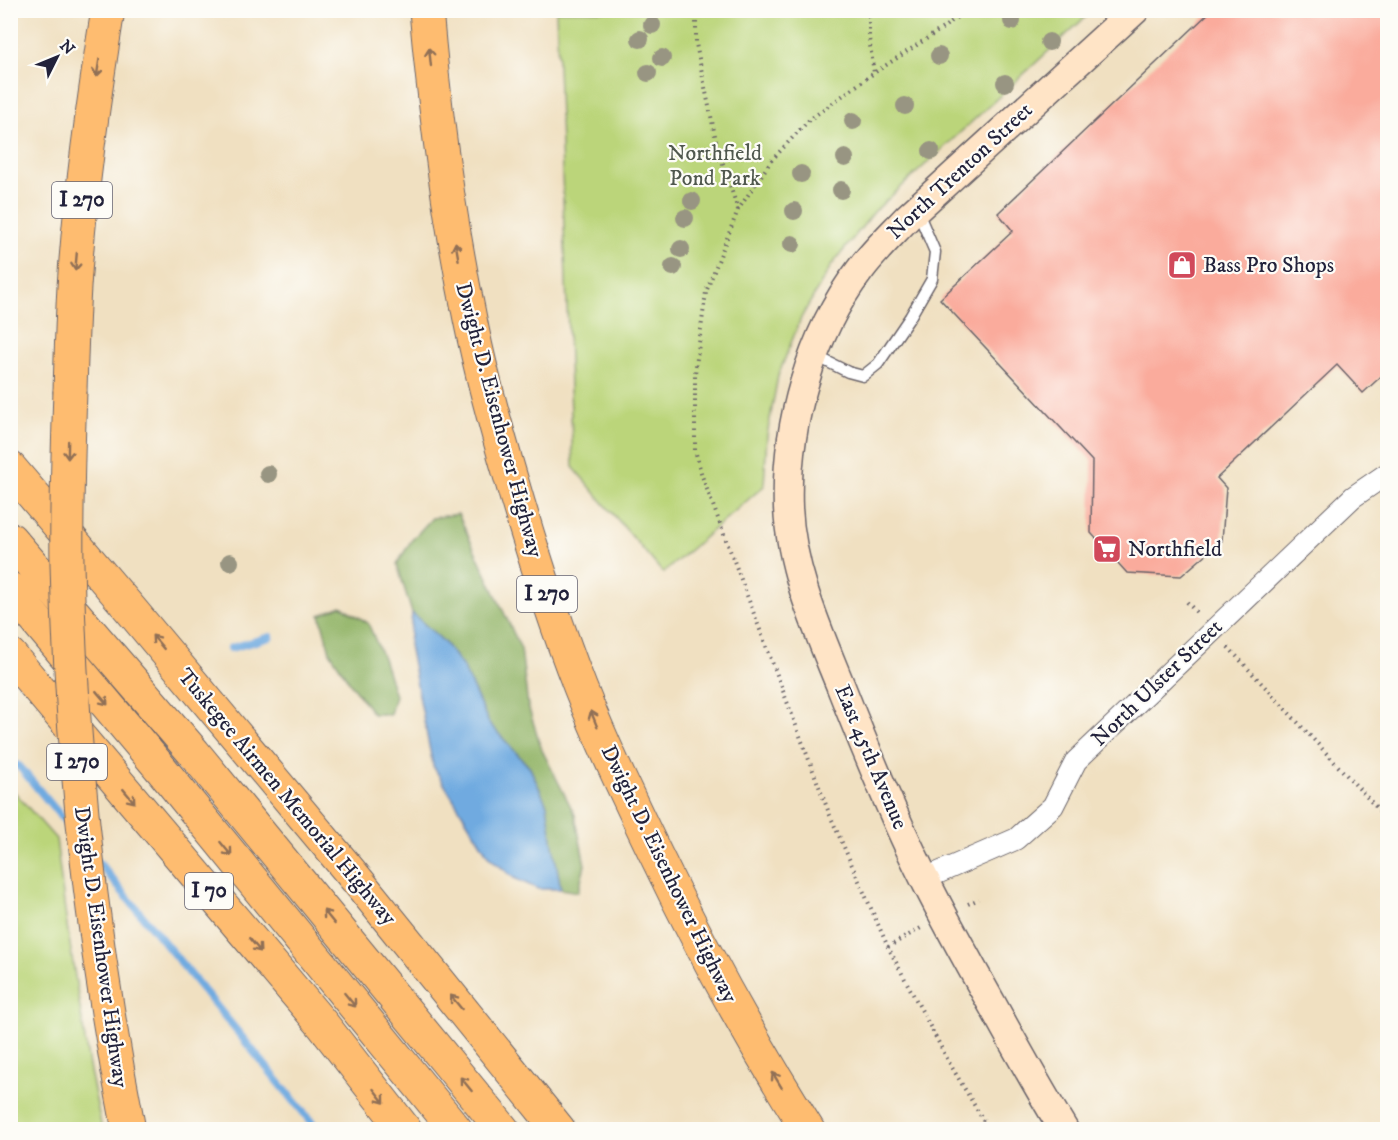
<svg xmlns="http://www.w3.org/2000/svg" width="1398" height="1140" viewBox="0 0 1398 1140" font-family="'IM FELL DW Pica',serif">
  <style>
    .green { fill: #bbd57a; stroke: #6e7c5a; stroke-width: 1.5 }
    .forest { fill: #94b66a; stroke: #5b6c52; stroke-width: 1.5 }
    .water { fill: #70aae0; stroke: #49668e; stroke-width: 1.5 }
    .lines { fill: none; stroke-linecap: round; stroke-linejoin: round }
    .stream { stroke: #70aae0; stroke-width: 8 }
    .building { fill: #faab9c }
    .lane-casing { stroke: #6a646a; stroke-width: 13 }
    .street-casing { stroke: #6a646a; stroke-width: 23 }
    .secondary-casing { stroke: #6a646a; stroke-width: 31 }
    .highway-casing { stroke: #6a646a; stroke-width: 35 }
    .path { stroke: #6a646a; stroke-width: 4; stroke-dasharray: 1.5 4.5; stroke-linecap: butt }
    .lane { stroke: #fff; stroke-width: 10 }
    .street { stroke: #fff; stroke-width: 21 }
    .secondary { stroke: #ffe4c6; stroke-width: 28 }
    .highway { stroke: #febc70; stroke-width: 33 }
    .highway-bridge-casing { stroke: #6a646a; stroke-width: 35; stroke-linecap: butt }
    .highway-bridge { stroke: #febc70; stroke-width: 33 }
    .tree { fill: #989582 }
    .oneway { stroke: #906f56 }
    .labels { text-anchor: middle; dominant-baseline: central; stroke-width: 4.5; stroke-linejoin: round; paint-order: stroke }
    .shield { fill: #fdfcf7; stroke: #646373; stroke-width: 1.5 }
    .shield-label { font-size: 21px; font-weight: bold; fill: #22223b }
    .park-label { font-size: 22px; fill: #50584e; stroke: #fdfcf7 }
    .street-label { font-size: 22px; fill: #22223b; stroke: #fdfcf7 }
    .poi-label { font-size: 22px; fill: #22223b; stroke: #fdfcf7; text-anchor: start }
  </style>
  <rect width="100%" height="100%" fill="#fdfcf7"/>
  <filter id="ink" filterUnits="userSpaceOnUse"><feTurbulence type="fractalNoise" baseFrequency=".0167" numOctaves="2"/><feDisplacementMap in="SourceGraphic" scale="12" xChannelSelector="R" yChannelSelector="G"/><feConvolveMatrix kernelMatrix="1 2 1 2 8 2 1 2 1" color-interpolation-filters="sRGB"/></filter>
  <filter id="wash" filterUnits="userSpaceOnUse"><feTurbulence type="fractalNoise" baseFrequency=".008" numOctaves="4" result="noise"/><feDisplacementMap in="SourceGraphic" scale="24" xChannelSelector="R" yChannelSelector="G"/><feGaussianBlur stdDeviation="1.35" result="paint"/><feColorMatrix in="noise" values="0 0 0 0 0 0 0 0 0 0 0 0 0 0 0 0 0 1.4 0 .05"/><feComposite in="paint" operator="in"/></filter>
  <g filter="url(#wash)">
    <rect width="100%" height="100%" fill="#f0e0c1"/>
    <path class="green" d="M 556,11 L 1092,11 L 874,212 L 831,266 L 801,318 L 778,376 L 767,435 L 764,486 L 663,573 L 573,467 Z
      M 10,787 L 56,839 L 66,919 L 80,1008 L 89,1066 L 102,1129 L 11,1129 Z"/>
    <path class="forest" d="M 458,514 L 521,649 L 528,706 L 542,750 L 575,815 L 585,865 L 578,892 L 561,889 L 553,846 L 547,805 L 530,768 L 489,723 L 463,667 L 444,642 L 412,613 L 397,564 L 411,541 L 432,518 Z
      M 341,606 L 368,623 L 383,658 L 395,696 L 390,714 L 373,714 L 350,683 L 330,652 L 320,615 Z"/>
    <path class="water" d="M 412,613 L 444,642 L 463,667 L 489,723 L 530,768 L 547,805 L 553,846 L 561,889 L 538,889 L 514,878 L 489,857 L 433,766 L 409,645 Z"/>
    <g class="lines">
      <path class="stream" d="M 231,648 L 270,637
        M 10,763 L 19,766 L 74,832
        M 99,863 L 318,1130"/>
    </g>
    <g id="blocks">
      <path class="building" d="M 1212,10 L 1388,10 L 1388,370 L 1363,393 L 1337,365 L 1217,478 L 1226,488 L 1222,541 L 1181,576 L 1127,573 L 1091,533 L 1092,461 L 940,299 L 1013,231 L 998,213 Z"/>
    </g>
  </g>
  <g filter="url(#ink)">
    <use href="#blocks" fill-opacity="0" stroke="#6a646a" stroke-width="1.5"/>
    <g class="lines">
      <g class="lane-casing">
        <path id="lane" d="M 816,356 L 848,372 L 863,376 L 878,364 L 910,317 L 932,279 L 935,252 L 917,210"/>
      </g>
      <g class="street-casing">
        <path id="street" d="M 924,879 L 1016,839 L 1053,806 L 1076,761 L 1353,497 L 1388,473"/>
      </g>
      <g class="secondary-casing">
        <path id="secondary" d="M 1064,1130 C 1039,1089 1016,1048 993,1006 C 970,965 947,924 926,882 C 894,819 867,753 841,687 C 818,630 791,571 788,508 C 785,428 810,335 860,270 C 874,251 891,235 907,218 L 1135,10"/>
      </g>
      <g class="highway-casing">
        <path id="highway" d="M 426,10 C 435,115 449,217 470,319 C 481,374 496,428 512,482 C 532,551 554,620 580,687 C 602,743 628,797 654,851 C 700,947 751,1040 808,1130
          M 70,391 C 71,357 72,321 74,287 C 80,194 93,102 108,10
          M 10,468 L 131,610 L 357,880 L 559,1130
          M 10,539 L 194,753 L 503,1130
          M 10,589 L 162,770 L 456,1130
          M 10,655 L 323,1025 L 405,1130"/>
      </g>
      <path class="path" d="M 696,10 L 696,44 L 717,145 L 738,210
        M 869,10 L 869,38 L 874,73
        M 966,10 L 943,28 L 874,73 L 809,120 L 771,161 L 738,210 L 706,292 L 695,373 L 695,450 L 702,476 L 829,813 L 888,947 L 950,1064 L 989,1130
        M 1187,602 L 1197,613
        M 1228,647 L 1388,820
        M 968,904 L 979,899
        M 888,947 L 921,928"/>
      <use href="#lane" class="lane"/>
      <use href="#street" class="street"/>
      <use href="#secondary" class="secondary"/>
      <use href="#highway" class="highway"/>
      <g class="highway-bridge-casing">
        <path id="highway-bridge" d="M 70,391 C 68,449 66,507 67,564 C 71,754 92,943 129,1130"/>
      </g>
      <use href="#highway-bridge" class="highway-bridge"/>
    </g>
    <g class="tree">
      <circle cx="1012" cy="21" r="9"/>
      <circle cx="652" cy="25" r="9"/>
      <circle cx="640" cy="39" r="9"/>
      <circle cx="1049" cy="42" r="9"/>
      <circle cx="939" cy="56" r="9"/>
      <circle cx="662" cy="58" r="9"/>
      <circle cx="648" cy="73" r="9"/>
      <circle cx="1005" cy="83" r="9"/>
      <circle cx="905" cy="106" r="9"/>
      <circle cx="853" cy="121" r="9"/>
      <circle cx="931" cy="151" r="9"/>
      <circle cx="845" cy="158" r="9"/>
      <circle cx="801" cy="174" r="9"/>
      <circle cx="841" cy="190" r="9"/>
      <circle cx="692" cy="201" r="9"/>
      <circle cx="794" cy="211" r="9"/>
      <circle cx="685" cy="218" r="9"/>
      <circle cx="792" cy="244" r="9"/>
      <circle cx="681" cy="249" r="9"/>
      <circle cx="673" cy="267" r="9"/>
      <circle cx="268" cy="474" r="9"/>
      <circle cx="230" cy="562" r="9"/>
    </g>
    <defs><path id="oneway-shaft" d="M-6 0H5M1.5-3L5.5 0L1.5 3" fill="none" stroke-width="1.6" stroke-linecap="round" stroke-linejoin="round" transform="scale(1.5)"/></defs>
    <g class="oneway">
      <use href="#oneway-shaft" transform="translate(430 57) rotate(-96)"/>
      <use href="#oneway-shaft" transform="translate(98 68) rotate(99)"/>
      <use href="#oneway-shaft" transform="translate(457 251) rotate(-100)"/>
      <use href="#oneway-shaft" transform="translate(76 262) rotate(95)"/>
      <use href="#oneway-shaft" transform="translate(68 450) rotate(91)"/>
      <use href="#oneway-shaft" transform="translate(158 642) rotate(-130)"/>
      <use href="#oneway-shaft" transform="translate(102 698) rotate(50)"/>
      <use href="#oneway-shaft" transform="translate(594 719) rotate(-112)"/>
      <use href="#oneway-shaft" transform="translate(129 796) rotate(50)"/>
      <use href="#oneway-shaft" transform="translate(226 849) rotate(51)"/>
      <use href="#oneway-shaft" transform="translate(329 917) rotate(-129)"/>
      <use href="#oneway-shaft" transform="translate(255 945) rotate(50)"/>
      <use href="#oneway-shaft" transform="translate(350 1000) rotate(51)"/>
      <use href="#oneway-shaft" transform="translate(456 1002) rotate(-129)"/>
      <use href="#oneway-shaft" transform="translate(777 1080) rotate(-121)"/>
      <use href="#oneway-shaft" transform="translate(466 1084) rotate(-129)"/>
      <use href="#oneway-shaft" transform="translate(379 1096) rotate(52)"/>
    </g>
  </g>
  <defs>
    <g id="shop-square" transform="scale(1.5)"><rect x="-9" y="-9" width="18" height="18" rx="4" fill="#d1495b" stroke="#fdfcf7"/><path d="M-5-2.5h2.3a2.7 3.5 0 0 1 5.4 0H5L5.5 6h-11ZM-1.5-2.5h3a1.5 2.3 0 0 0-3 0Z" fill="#fff"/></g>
    <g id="supermarket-square" transform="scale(1.5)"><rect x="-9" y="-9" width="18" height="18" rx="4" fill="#d1495b" stroke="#fdfcf7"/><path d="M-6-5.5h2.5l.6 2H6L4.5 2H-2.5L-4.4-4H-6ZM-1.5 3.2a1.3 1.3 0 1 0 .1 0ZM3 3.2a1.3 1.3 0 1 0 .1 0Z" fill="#fff"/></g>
  </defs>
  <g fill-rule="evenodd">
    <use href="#shop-square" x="1182" y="265"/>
    <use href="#supermarket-square" x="1107" y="549"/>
  </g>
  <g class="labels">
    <g class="shield">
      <rect x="52" y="182" width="60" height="36" rx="4.5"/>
      <rect x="517" y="576" width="60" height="36" rx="4.5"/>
      <rect x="47" y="744" width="60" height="36" rx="4.5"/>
      <rect x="185" y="873" width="48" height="36" rx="4.5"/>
    </g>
    <g class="shield-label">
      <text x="82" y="200">I 270</text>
      <text x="547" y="594">I 270</text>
      <text x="77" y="762">I 270</text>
      <text x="209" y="891">I 70</text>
    </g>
    <g class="park-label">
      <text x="715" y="153">Northfield<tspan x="715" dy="25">Pond Park</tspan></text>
    </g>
    <g class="street-label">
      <text transform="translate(960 171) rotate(-43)">North Trenton Street</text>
      <text transform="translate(499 420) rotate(75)">Dwight D. Eisenhower Highway</text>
      <text transform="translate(1157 683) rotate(-44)">North Ulster Street</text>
      <text transform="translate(871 757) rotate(67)">East 45th Avenue</text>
      <text transform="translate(287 797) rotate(50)">Tuskegee Airmen Memorial Highway</text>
      <text transform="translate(669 874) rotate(64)">Dwight D. Eisenhower Highway</text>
      <text transform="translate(101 947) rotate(82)">Dwight D. Eisenhower Highway</text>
    </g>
    <g class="poi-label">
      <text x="1203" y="265">Bass Pro Shops</text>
      <text x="1128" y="549">Northfield</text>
    </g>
  </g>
  <rect width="1398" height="1140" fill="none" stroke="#fdfcf7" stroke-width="36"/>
  <g transform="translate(57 57) rotate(47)" stroke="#fdfcf7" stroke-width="4.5" paint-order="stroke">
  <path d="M0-4.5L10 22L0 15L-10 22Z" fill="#22223b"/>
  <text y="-9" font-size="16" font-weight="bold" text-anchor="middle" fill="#22223b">N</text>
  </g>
</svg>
